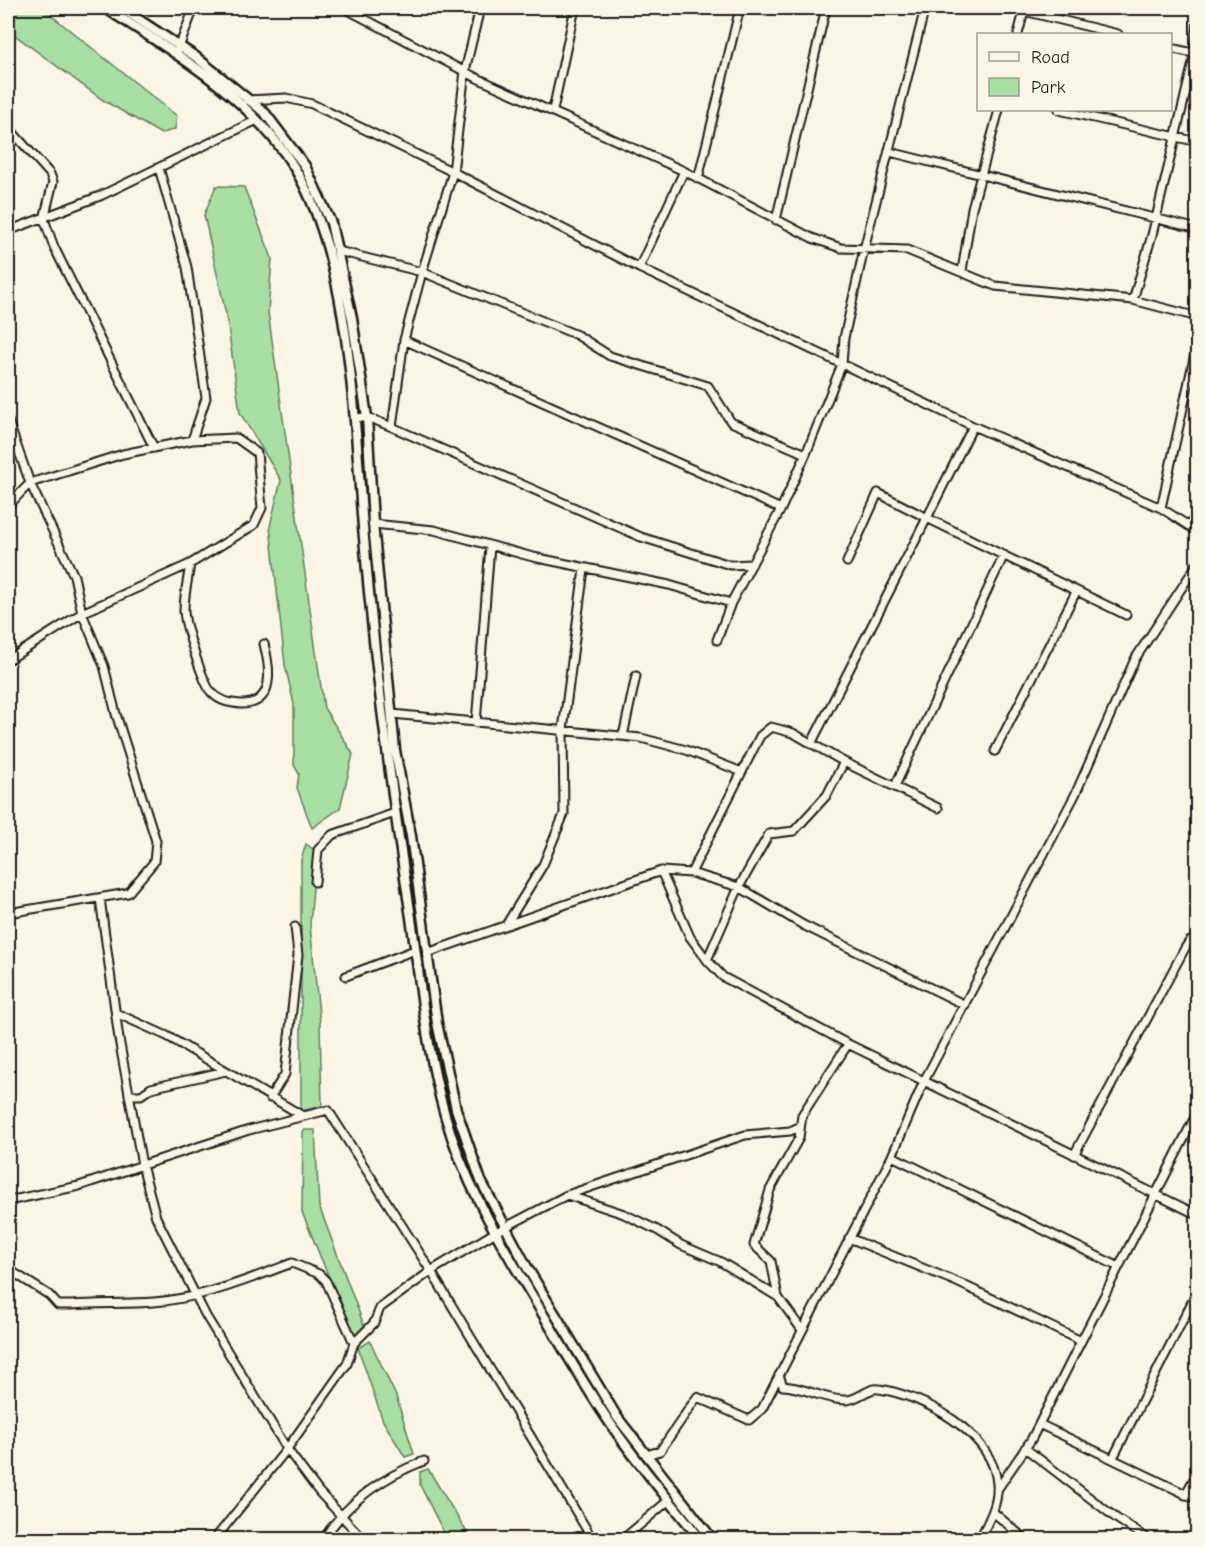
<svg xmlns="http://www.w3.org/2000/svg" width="1205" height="1547" viewBox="0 0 1205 1547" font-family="'Comic Neue',sans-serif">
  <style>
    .green { fill: #a8dfa2; stroke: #627e5f; stroke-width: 1.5 }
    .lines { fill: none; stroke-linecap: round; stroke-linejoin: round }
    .minor-casing { stroke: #1c1c1c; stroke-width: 11 }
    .tertiary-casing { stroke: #1c1c1c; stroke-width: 13 }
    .minor { stroke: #fcf5e5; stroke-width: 7 }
    .tertiary { stroke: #fcf5e5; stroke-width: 8 }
  </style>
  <rect width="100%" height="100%" fill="#fcf5e5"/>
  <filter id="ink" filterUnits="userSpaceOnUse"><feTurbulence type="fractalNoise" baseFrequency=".0167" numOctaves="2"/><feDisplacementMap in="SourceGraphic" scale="12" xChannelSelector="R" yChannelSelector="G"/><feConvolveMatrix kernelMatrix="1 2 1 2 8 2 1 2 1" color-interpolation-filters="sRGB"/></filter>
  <g filter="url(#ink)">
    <path class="green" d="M 8,8 L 42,8 L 177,116 L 175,129 L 161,134 L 103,100 L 8,30 Z
      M 216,186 L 244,187 L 272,258 L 268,312 L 324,708 L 353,754 L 340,808 L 312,828 L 297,788 L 299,774 L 294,765 L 294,704 L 285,665 L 270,526 L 281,480 L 240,413 L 227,319 L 204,215 Z
      M 306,844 L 316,851 L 310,925 L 320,1024 L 322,1106 L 301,1111 L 301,860 Z
      M 303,1130 L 315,1130 L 319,1206 L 365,1328 L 354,1338 L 302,1212 Z
      M 370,1341 L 396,1396 L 414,1454 L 405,1457 L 383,1421 L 358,1348 Z
      M 428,1469 L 471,1539 L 447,1539 L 420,1485 L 420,1472 Z"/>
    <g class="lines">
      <g class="minor-casing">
        <path id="minor" d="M 344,8 L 477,78 L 684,171 L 812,238 L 841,248 L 907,250 L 995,286 L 1133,300 L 1198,317
          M 1024,11 L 1118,34
          M 1018,34 L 1025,8
          M 1170,48 L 1198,54
          M 178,50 L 194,8
          M 247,100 L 286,98 L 312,104 L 453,172 L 639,268 L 973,426 L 1161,508 L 1198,532
          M 553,110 L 575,8
          M 1059,110 L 1198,142
          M 8,127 L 50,174 L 53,182 L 44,219 L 54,247 L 154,448
          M 890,152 L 1198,229
          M 159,168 L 187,267 L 206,398 L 192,440
          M 698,179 L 740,8
          M 776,220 L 826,8
          M 8,231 L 100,196 L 257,120
          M 338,251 L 422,272 L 577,335 L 610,356 L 708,386 L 731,422 L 806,454
          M 639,268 L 684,171
          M 962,271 L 972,208 L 999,110
          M 1133,300 L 1152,235 L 1195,54 L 1198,20
          M 404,340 L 781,509
          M 355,418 L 367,417 L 392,427 L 641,537 L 730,565 L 752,564
          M 8,421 L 30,483 L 74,576 L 82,613 L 104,666 L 116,714 L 156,841 L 154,862 L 128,893 L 8,913
          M 973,426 L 927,518 L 1126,615
          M 392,427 L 404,340 L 422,272 L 453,172 L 465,71 L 480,8
          M 8,506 L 30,483 L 123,454 L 192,440 L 236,438 L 257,453 L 262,508 L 254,525 L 190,564 L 82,613 L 8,660
          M 1161,508 L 1198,340
          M 373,524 L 434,530 L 533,557 L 669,585 L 731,603
          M 190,564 C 188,579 184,595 184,610 C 184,624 203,684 212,693 C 221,702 230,703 241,704 C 276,705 270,667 264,644
          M 717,640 L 731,603 L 781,509 L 806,454 L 842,364 L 844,338 L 864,249 L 925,8
          M 392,714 L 641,738 L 686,750 L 742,772
          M 476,723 L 490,546
          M 623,736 L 636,676
          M 811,744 L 927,518 L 878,493 L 847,562
          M 995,751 L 1076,592
          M 844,762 L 827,795 L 794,831 L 769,834 L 739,887 L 803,925 L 965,1005
          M 895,786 L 1004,555
          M 661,871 L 690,937 L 707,960
          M 691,873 L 760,736 L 771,727 L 793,733 L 844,762 L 938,808
          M 315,882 L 318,850 L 332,835 L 395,813
          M 100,898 L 119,1039 L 142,1165 L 156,1217 L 206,1316 L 287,1449 L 319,1492 L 364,1540
          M 506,925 L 543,865 L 564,814 L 563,730 L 584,569
          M 427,953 L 661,871 L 691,873 L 739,887 L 707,960 L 723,977 L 848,1044 L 1198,1215
          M 346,976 L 415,950
          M 116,1013 L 167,1036 L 303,1116
          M 129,1095 L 141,1095 L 151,1088 L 226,1071
          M 270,1098 L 285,1074 L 298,955 L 295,927
          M 1074,1155 L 1185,948 L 1190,941 L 1198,940
          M 892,1156 L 1119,1267
          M 567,1195 L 624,1214 L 657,1230 L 681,1245 L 721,1262 L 778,1297 L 802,1330
          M 8,1201 L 79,1186 L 249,1130 L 328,1110 L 431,1271 L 593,1540
          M 849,1238 L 957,1282 L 1081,1341
          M 8,1269 L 49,1295 L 58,1305 L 71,1305 C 98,1303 126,1304 154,1302 C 203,1298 247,1280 292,1263 L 319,1274 L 326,1281 L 354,1343
          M 778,1297 L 771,1261 L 754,1245 L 770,1190 L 799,1138 L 802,1115 L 848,1044
          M 779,1375 L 783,1386 C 805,1387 824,1400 845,1400 C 857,1401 868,1387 879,1389 C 923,1395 994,1434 997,1484 C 999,1504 988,1522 979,1540
          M 1039,1424 L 1198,1500
          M 1025,1448 L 1116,1518 L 1149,1540
          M 646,1455 L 660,1451 L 697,1397 L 749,1420 L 762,1409 L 892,1156 L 924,1081 L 1075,795 L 1135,659 L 1198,563
          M 1113,1458 L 1198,1290
          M 997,1490 L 1031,1440 L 1198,1111
          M 1185,1495 L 1198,1472
          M 993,1512 L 1026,1540
          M 214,1540 L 287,1449 L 347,1364 L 354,1343 L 374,1323 L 380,1308 L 431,1271 L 494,1233 L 567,1195 L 745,1135 L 790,1131 L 799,1127
          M 323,1540 C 346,1503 383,1477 424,1461
          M 622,1540 L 669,1500"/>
      </g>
      <g class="tertiary-casing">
        <path id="tertiary" d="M 105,8 C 173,51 251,97 294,167 C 351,260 354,420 363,527 C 374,656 390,784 410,911 C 420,979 426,1049 445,1115 C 463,1179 496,1235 530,1292 C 555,1334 579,1377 606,1417 C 634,1460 669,1499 701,1540
          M 121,8 L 196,57 L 265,113 L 305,166 L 331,223 L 352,318 L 367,417 L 373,524 L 395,750 L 411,836 L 437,1023 L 456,1109 L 481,1181 L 528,1269 L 617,1417 L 713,1540"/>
      </g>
      <use href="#minor" class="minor"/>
      <use href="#tertiary" class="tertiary"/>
    </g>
  </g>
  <rect width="1205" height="1547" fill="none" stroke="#fcf5e5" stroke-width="30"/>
  <rect x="15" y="15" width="1175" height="1517" fill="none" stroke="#1c1c1c" stroke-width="2" filter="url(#ink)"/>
  <rect x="977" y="33" width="195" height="78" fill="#fcf5e5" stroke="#a29e95" stroke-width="1.5"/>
  <rect x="989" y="52" width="30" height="9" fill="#fcf5e5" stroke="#a29e95" stroke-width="1.5"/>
  <text x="1031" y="63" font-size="18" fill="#1c1c1c">Road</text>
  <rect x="989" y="78" width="30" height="18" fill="#a8dfa2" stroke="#a29e95" stroke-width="1.5"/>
  <text x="1031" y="93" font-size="18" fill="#1c1c1c">Park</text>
</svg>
